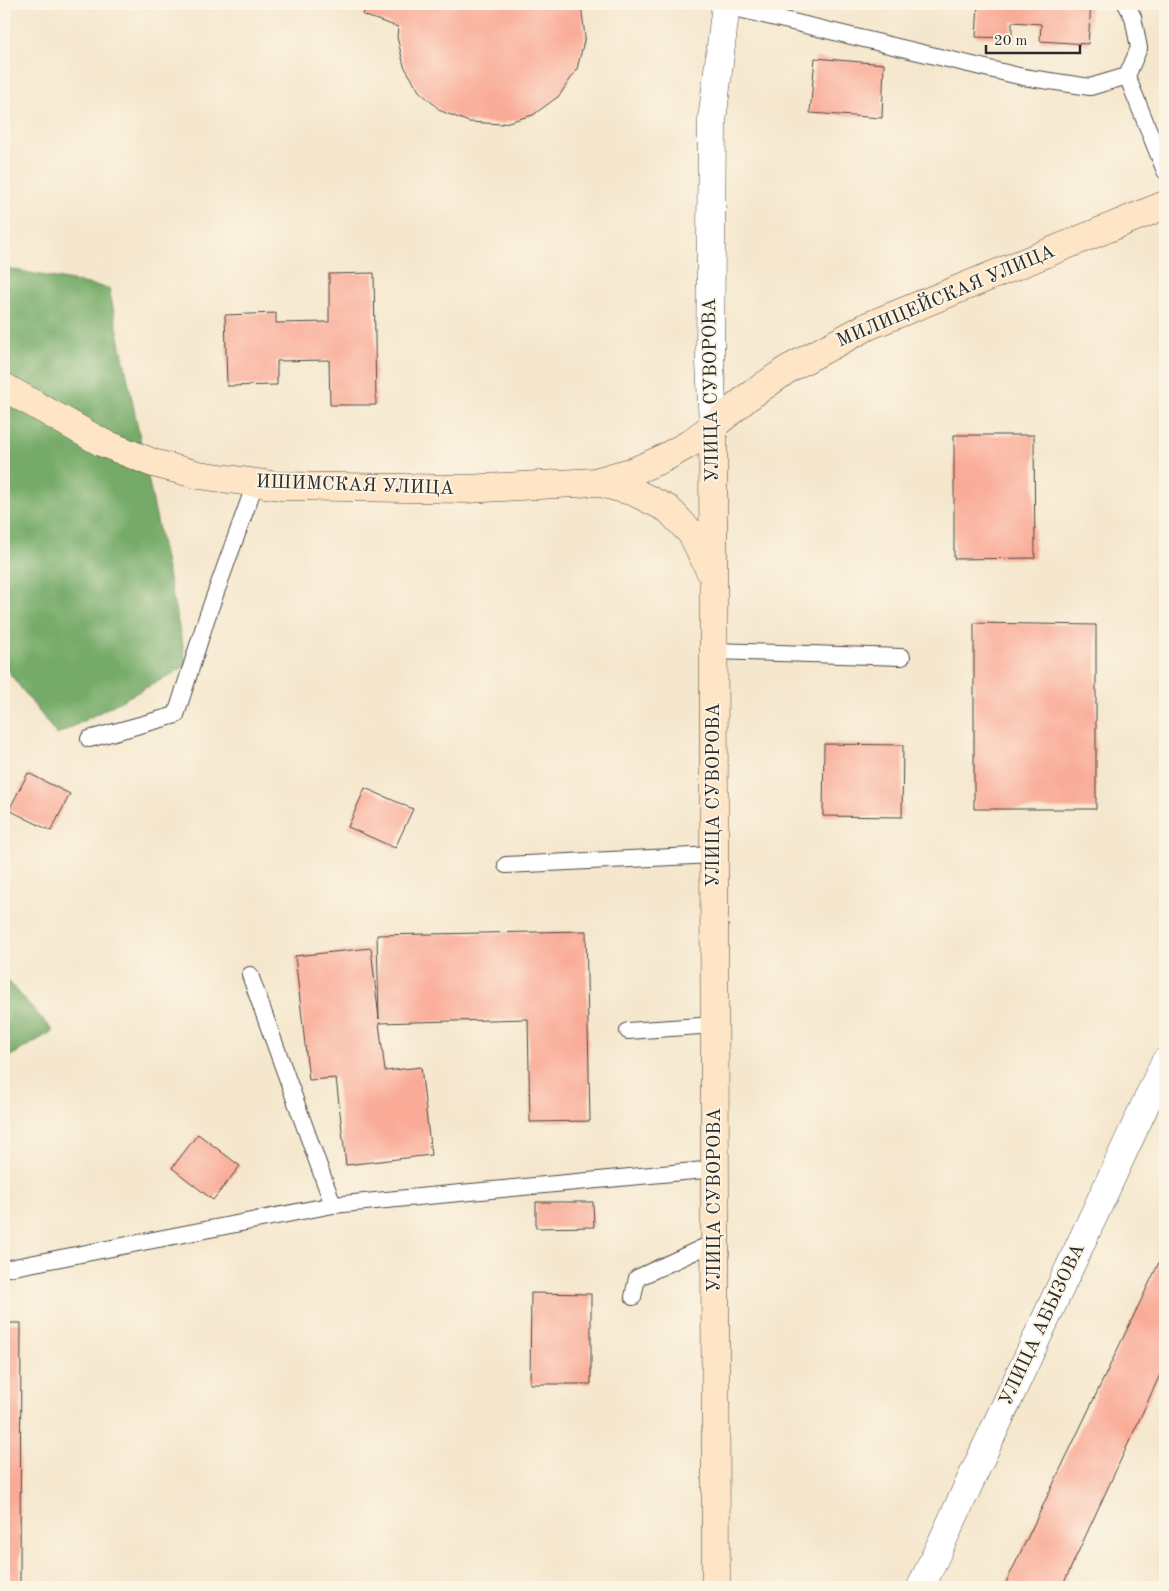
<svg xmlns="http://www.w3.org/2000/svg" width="1169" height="1591" viewBox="0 0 1169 1591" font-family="'Old Standard TT',serif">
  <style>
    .forest { fill: #74aa67; stroke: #506a49 }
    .building { fill: #f9ab97 }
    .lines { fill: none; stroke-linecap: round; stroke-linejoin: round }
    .service-casing { stroke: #494743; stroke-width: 18 }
    .minor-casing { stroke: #494743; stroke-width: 29 }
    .secondary-casing { stroke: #494743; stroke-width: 29 }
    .service { stroke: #fff; stroke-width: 16 }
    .minor { stroke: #fff; stroke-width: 28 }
    .secondary { stroke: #fde5c5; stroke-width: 28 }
    .labels { text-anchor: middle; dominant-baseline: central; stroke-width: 4; stroke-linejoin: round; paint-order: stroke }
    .street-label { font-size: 19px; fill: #2b2b2b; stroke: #fcf5e5 }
  </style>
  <rect width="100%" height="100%" fill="#fcf5e5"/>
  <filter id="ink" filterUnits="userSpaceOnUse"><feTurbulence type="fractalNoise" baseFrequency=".02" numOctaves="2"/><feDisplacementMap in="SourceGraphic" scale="10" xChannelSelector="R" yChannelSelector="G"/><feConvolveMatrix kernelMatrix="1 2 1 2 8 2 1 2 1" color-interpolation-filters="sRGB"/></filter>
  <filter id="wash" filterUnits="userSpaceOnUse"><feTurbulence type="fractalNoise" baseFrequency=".0096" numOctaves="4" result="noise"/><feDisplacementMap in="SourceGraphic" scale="20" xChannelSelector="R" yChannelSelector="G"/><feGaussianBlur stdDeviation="1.12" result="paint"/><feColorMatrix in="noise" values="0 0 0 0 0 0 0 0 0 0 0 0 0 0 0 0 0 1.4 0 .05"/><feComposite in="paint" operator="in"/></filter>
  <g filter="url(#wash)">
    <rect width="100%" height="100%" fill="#f5e7cd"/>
    <path class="forest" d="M 4,268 L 109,288 L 187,666 L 57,735 L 4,666 Z
      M 4,976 L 53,1031 L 4,1060 Z"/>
    <g id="blocks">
      <path class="building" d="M 367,4 L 581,4 L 585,37 L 577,69 L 559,96 L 533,115 L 501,124 L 469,122 L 441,111 L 419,91 L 404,66 L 397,37 L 398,27 L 363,15 Z
        M 978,4 L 1091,4 L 1088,44 L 1040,41 L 1041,24 L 1012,22 L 1012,38 L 976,37 Z
        M 815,58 L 884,64 L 882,118 L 810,113 Z
        M 374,273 L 376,405 L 330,405 L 329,360 L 277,361 L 277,385 L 227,386 L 225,315 L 276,313 L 276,323 L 329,322 L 329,274 Z
        M 954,435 L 1034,435 L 1035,558 L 954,559 Z
        M 974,623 L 1096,625 L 1096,809 L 974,809 Z
        M 824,744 L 903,745 L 902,817 L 823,816 Z
        M 28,773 L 70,794 L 51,831 L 9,810 Z
        M 365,788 L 413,809 L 395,848 L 348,827 Z
        M 586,931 L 590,1121 L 530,1122 L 528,1019 L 379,1023 L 385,1071 L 421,1067 L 431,1155 L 346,1165 L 336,1078 L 309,1080 L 295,956 L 371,948 L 379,1019 L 377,935 Z
        M 198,1134 L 240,1166 L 213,1200 L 172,1168 Z
        M 536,1202 L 593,1202 L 594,1227 L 536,1228 Z
        M 1165,1250 L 1165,1364 L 1062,1587 L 1004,1587 Z
        M 531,1293 L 591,1294 L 591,1384 L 530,1384 Z
        M 4,1323 L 21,1323 L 20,1587 L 4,1587 Z"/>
    </g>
  </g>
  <g filter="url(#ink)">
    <use href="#blocks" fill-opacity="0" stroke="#494743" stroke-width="1"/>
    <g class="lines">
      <g class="service-casing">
        <path id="service" d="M 726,6 L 1023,77 L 1090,87 L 1127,76 L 1139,48 L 1133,17 L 1126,4
          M 1127,76 L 1165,171
          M 714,651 L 902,657
          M 89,739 L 176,715 L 207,617 L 255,484
          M 506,865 L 714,855
          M 250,975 L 333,1205 L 715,1169
          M 628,1031 L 714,1025
          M 4,1269 L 333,1205
          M 633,1297 L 637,1278 L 715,1242"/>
      </g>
      <g class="minor-casing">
        <path id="minor" d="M 713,426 L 710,361 L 712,121 L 726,4
          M 921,1587 L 1165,1062"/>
      </g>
      <g class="secondary-casing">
        <path id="secondary" d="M 4,387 L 101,442 L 153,463 L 199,475 L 280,486 L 467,489 L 595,482 L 634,471 L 662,459 L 689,444 L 713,426 L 748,397 L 788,369 L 868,326 L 1165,205
          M 713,426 L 716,1587
          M 597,482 L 634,492 L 668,509 L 692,534 L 711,573"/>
      </g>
      <use href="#service" class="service"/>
      <use href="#minor" class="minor"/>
      <use href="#secondary" class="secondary"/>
    </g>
  </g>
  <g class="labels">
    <g class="street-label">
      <text transform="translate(946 297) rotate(-23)">МИЛИЦЕЙСКАЯ УЛИЦА</text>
      <text transform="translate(712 390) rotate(-91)">УЛИЦА СУВОРОВА</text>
      <text transform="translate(355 486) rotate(2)">ИШИМСКАЯ УЛИЦА</text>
      <text transform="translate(714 795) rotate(-90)">УЛИЦА СУВОРОВА</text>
      <text transform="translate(715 1200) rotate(-90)">УЛИЦА СУВОРОВА</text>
      <text transform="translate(1043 1325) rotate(-65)">УЛИЦА АБЫЗОВА</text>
    </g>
  </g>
  <rect width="1169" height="1591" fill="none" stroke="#fcf5e5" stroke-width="20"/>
  <path d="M986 45v8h94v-8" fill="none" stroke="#2b2b2b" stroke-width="2.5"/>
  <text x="994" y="45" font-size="15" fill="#2b2b2b" stroke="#fcf5e5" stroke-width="4" paint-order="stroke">20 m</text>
</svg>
